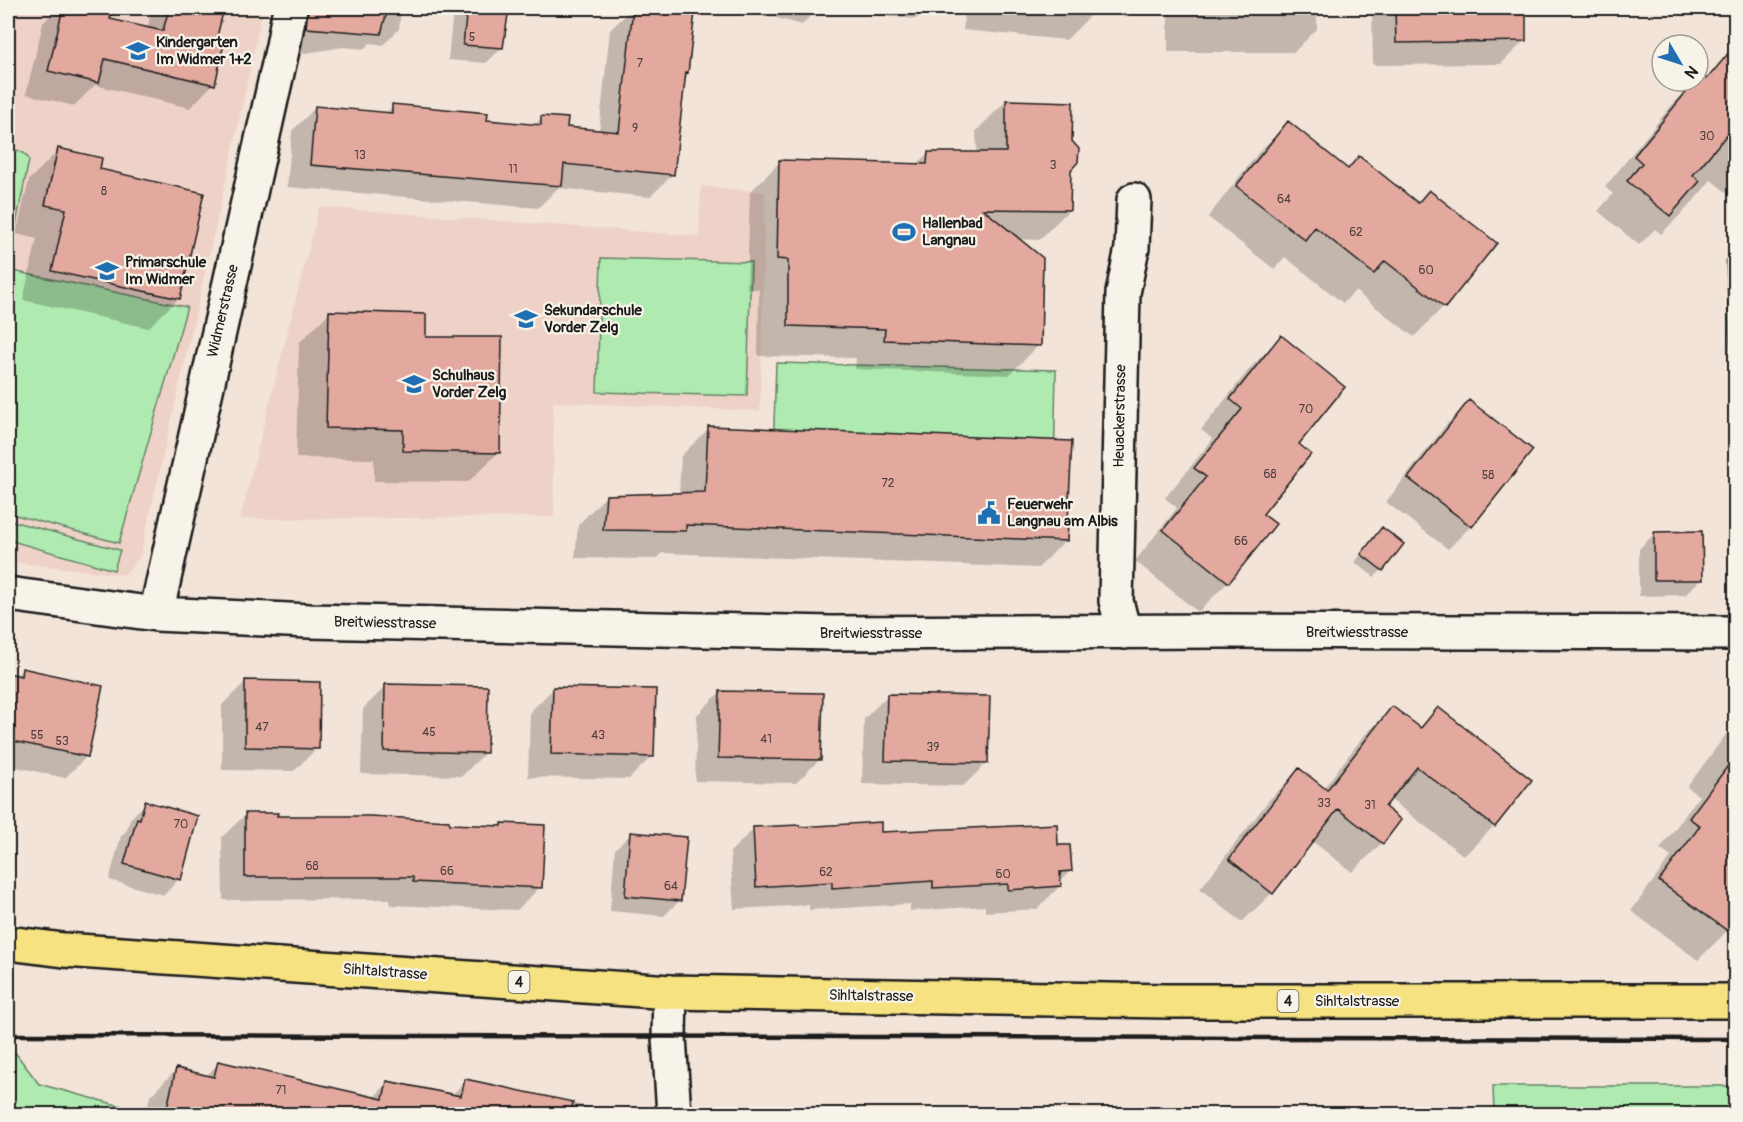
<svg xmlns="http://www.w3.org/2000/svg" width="1743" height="1122" viewBox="0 0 1743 1122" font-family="Pangolin,sans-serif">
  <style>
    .built { fill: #eed2c8 }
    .green { fill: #afeab0; stroke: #668366; stroke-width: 1.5 }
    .shadow { fill: #0003 }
    .building { fill: #e3a99f; stroke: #1c1c1c; stroke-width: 1.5 }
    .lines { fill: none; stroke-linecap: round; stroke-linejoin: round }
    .minor-casing { stroke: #1c1c1c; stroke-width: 38 }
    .primary-casing { stroke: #1c1c1c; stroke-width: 38 }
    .minor { stroke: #f7f3e8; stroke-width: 33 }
    .primary { stroke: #f6e281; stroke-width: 33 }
    .rail { stroke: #1c1c1c; stroke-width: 4.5 }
    .labels { text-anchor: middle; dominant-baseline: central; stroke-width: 4.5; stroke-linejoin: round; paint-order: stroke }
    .number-label { font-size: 12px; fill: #4e3f3d }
    .shield { fill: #f7f3e8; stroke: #5e5c59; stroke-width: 1.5 }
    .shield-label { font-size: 14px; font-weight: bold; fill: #1c1c1c }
    .poi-label { font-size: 15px; font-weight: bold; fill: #1c1c1c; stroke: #f7f3e8; text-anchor: start }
    .street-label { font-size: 15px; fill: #1c1c1c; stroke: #f7f3e8 }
  </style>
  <rect width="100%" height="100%" fill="#f3e4d9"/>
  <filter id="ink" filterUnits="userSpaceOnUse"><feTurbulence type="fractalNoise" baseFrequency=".0167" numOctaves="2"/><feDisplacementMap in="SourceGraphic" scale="12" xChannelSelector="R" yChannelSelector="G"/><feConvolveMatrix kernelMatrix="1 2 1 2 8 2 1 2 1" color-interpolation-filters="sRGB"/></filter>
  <g filter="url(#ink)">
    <path class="built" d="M 8,8 L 263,8 L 229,168 L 140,557 L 124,575 L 8,562 Z
      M 701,186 L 765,192 L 760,411 L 553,402 L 554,517 L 240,519 L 319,207 L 699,236 Z"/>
    <path class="green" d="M 8,148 C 17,150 25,151 29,160 L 13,239 L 8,247 Z
      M 1735,250 L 1736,386 L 1732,386 L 1726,261 Z
      M 601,258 L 751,262 L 747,396 L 597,392 Z
      M 8,270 L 187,307 L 119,543 L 8,513 Z
      M 776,363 L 1056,370 L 1053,521 L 771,514 Z
      M 8,520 L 120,550 L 114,570 L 8,540 Z
      M 8,1051 L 14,1051 L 39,1084 L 151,1114 L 8,1114 Z
      M 1493,1086 L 1735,1086 L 1735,1114 L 1494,1114 Z"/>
    <path class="shadow" d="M 58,8 L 99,8 L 110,10 L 108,20 L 147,29 L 152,8 L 222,8 L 214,43 L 213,84 L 190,108 L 95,85 L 74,106 L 26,94 L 43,23 Z
      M 346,8 L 401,8 L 399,29 L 383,45 L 370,43 L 364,49 L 343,47 L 288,56 L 292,34 L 308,18 L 346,10 Z
      M 455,8 L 507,8 L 502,48 L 486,63 L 448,60 L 453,10 Z
      M 633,8 L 693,14 L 687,72 L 684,75 L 673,174 L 650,197 L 558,188 L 538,208 L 287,187 L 292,131 L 316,107 L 385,114 L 393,106 L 486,122 L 534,126 L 542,117 L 566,129 L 599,131 L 610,30 Z
      M 751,8 L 818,8 L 802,25 L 751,11 Z
      M 867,8 L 927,8 L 916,19 L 866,14 Z
      M 965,8 L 1090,8 L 1089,17 L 1066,40 L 963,30 Z
      M 1168,8 L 1317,8 L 1317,29 L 1294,52 L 1168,52 Z
      M 1372,8 L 1524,8 L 1524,41 L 1501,64 L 1373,65 Z
      M 1722,63 L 1736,74 L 1736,200 L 1711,180 L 1691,204 L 1661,234 L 1655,229 L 1639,245 L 1598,211 L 1613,194 L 1605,187 L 1671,106 L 1696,81 L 1698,81 L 1698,79 L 1705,80 Z
      M 1006,101 L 1070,169 L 1069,210 L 1039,240 L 1018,239 L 1039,345 L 1009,375 L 855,369 L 856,358 L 758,356 L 759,289 L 747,289 L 750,192 L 780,162 L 916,165 L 928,153 L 977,154 L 976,131 Z
      M 1288,123 L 1347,170 L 1359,158 L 1417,204 L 1429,192 L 1495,243 L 1443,307 L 1414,337 L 1355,291 L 1343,303 L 1285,257 L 1274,269 L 1208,217 L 1258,153 Z
      M 59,150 L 178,299 L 148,328 L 23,300 L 37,239 L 16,234 L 29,180 Z
      M 329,313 L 424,338 L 498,453 L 468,482 L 374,481 L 374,459 L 296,458 L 299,343 Z
      M 1281,337 L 1297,445 L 1261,514 L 1228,582 L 1198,612 L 1135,561 L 1177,508 L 1165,498 L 1213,439 L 1201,430 L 1251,367 Z
      M 1469,402 L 1531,450 L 1471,526 L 1448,549 L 1386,502 L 1446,425 Z
      M 709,428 L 1066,540 L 1038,568 L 662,553 L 656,559 L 575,558 L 578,525 L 606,496 L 679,494 L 681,456 Z
      M 1655,533 L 1701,579 L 1685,595 L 1639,596 L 1639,549 Z
      M 1375,536 L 1382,570 L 1374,577 L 1355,562 Z
      M 22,670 L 87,756 L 65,778 L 8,765 L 8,674 L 16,676 Z
      M 245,682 L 317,748 L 294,771 L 222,770 L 222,705 Z
      M 386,686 L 485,753 L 462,776 L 361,774 L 363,709 Z
      M 553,689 L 652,756 L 629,779 L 528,777 L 530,712 Z
      M 720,692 L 819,760 L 796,783 L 695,781 L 697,715 Z
      M 887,696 L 987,763 L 963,786 L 862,784 L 864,719 Z
      M 1392,708 L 1419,728 L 1438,709 L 1530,780 L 1494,826 L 1464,856 L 1390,799 L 1383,808 L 1382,843 L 1352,872 L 1312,841 L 1272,893 L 1242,922 L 1200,889 L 1269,800 L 1299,770 L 1323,789 L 1362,738 Z
      M 1736,721 L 1736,920 L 1727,931 L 1698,960 L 1631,911 L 1671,857 L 1660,849 L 1699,796 L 1687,787 Z
      M 146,803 L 179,879 L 164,895 L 109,880 L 121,836 L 127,830 L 130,819 Z
      M 8,805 L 12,806 L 8,829 Z
      M 246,814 L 276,818 L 499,827 L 503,824 L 540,887 L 517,910 L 390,905 L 390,899 L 223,900 L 222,837 Z
      M 798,828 L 1057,847 L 1070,871 L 1060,882 L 1060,886 L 1037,909 L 985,912 L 985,906 L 910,911 L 910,904 L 809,910 L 809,905 L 734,909 L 730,852 L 754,829 Z
      M 631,834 L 680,900 L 664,916 L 610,911 L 615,849 Z
      M 219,1063 L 373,1098 L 388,1083 L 451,1096 L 465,1081 L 618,1113 L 146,1114 L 150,1096 L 176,1070 L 205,1077 Z
      M 1127,1111 L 1127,1114 L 939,1114 Z
      M 1358,1112 L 1417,1112 L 1417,1114 L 1355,1114 Z"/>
    <path class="building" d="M 63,8 L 113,8 L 110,19 L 163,31 L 169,8 L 224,8 L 216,41 L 224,43 L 215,85 L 105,59 L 99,83 L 48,71 Z
      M 308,8 L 388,8 L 381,34 L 306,28 Z
      M 467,8 L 509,8 L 503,48 L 463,45 Z
      M 633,8 L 651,8 L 695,12 L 688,73 L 686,72 L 674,175 L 564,164 L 562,186 L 310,165 L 315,106 L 392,113 L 392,104 L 488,113 L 487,120 L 541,125 L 541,116 L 568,118 L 567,127 L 619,132 Z
      M 1395,8 L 1526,8 L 1526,41 L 1396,43 Z
      M 1736,44 L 1736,124 L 1693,175 L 1700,181 L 1670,216 L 1627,181 L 1642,163 L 1634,156 L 1695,81 L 1698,81 L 1698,77 L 1701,74 L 1707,79 Z
      M 1006,100 L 1073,102 L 1072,141 L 1079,149 L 1078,162 L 1071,170 L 1070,210 L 983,209 L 1043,258 L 1041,346 L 884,340 L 885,329 L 788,326 L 788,260 L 777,259 L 779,160 L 927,164 L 928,152 L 1006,152 Z
      M 1288,121 L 1348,169 L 1359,156 L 1418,203 L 1429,190 L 1497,243 L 1445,308 L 1385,261 L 1374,274 L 1315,227 L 1305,240 L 1236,186 Z
      M 58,148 L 102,158 L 100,169 L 204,193 L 180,299 L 52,271 L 66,209 L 45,205 Z
      M 329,311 L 426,314 L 426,337 L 502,337 L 500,453 L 403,451 L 403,430 L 326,428 Z
      M 1281,335 L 1345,387 L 1299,444 L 1311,454 L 1263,514 L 1276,524 L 1229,583 L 1163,530 L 1206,477 L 1194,468 L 1242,409 L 1230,399 Z
      M 1469,400 L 1533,450 L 1472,527 L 1408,478 Z
      M 708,426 L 1072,441 L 1067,541 L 686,525 L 686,531 L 603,530 L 606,495 L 705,492 Z
      M 1382,527 L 1404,544 L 1383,571 L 1361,554 Z
      M 1702,531 L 1703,580 L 1654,580 L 1654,532 Z
      M 22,668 L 103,686 L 88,757 L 8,740 L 8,673 L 21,676 Z
      M 245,680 L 320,682 L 319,749 L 245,747 Z
      M 385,684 L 488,686 L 487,753 L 384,751 Z
      M 553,687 L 656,689 L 654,757 L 551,754 Z
      M 720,691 L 823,693 L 821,760 L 718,758 Z
      M 887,694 L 990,696 L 988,763 L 885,761 Z
      M 1392,706 L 1421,728 L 1438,707 L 1532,780 L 1495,827 L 1417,767 L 1385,807 L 1401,820 L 1383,844 L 1338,809 L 1273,894 L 1229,859 L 1299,768 L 1327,790 Z
      M 1736,755 L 1736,937 L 1659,881 L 1700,826 L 1689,818 Z
      M 145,801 L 198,816 L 181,880 L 124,864 L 137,818 L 140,819 Z
      M 245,813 L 278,813 L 277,816 L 370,816 L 449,821 L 450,824 L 502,826 L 502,823 L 545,825 L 542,888 L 413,882 L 413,877 L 245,877 Z
      M 881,822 L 881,832 L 1057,824 L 1058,845 L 1070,845 L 1072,871 L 1060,872 L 1061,886 L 1008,890 L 1008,884 L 933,888 L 933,881 L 832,888 L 832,882 L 756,887 L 753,827 L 799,825 L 800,827 Z
      M 630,832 L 687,837 L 681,901 L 625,896 Z
      M 218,1061 L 383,1099 L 387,1081 L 461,1096 L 465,1079 L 573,1102 L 571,1114 L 195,1114 L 167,1108 L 176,1068 L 214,1077 Z"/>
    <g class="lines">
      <g class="minor-casing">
        <path id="minor" d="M 8,594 L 156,614 L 310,621 L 831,633 L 1223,631 L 1736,633
          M 156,614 L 283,46 L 290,8
          M 1124,632 L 1116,601 L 1123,293 L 1132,248 L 1134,200
          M 670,992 L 669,1037 L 674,1114"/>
      </g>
      <g class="primary-casing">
        <path id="primary" d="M 8,943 L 64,950 L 670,992 L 1167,1001 L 1736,1001"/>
      </g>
      <use href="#minor" class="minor"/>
      <use href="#primary" class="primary"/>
      <path class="rail" d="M 8,1035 L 1736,1039"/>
    </g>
  </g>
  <defs>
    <g id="school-bare" transform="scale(1.8)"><path d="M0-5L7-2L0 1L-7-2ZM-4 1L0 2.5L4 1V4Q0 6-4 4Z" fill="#1f6fb2" stroke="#f7f3e8" stroke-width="2.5" paint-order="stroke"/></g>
    <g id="stadium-bare" transform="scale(1.8)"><path d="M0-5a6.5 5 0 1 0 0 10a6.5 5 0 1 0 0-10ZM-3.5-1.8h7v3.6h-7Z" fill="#1f6fb2" stroke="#f7f3e8" stroke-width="2.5" paint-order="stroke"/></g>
    <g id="civic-bare" transform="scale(1.8)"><path d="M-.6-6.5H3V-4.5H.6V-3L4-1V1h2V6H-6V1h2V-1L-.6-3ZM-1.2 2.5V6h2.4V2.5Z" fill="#1f6fb2" stroke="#f7f3e8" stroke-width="2.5" paint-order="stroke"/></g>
  </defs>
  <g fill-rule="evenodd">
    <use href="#school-bare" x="138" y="51"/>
    <use href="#stadium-bare" x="904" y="232"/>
    <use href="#school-bare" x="107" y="271"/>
    <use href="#school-bare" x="526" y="319"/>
    <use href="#school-bare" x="414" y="384"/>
    <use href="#civic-bare" x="989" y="513"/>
  </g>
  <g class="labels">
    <g class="number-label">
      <text x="472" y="37">5</text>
      <text x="640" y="63">7</text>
      <text x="635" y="128">9</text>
      <text x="1707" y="136">30</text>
      <text x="360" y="155">13</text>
      <text x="1053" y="165">3</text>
      <text x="513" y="169">11</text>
      <text x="104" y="191">8</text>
      <text x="1284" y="199">64</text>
      <text x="1356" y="232">62</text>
      <text x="1426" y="270">60</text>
      <text x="1306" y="409">70</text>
      <text x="1270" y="474">68</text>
      <text x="1488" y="475">58</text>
      <text x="888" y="483">72</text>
      <text x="1241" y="541">66</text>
      <text x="262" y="727">47</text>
      <text x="429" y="732">45</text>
      <text x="37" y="735">55</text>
      <text x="598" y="735">43</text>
      <text x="766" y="739">41</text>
      <text x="62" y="741">53</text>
      <text x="933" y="747">39</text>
      <text x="1324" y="803">33</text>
      <text x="1370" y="805">31</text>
      <text x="181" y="824">70</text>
      <text x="312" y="866">68</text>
      <text x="447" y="871">66</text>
      <text x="826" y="872">62</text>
      <text x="1003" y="874">60</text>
      <text x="671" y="886">64</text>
      <text x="281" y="1090">71</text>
    </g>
    <g class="shield">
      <rect x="508.5" y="971" width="21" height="22" rx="4.5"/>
      <rect x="1277.5" y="990" width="21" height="22" rx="4.5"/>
    </g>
    <g class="shield-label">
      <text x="519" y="982">4</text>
      <text x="1288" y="1001">4</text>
    </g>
    <g class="poi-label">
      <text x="156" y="42">Kindergarten<tspan x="156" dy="17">Im Widmer 1+2</tspan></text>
      <text x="922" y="223">Hallenbad<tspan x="922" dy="17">Langnau</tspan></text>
      <text x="125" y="262">Primarschule<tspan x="125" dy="17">Im Widmer</tspan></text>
      <text x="544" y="310">Sekundarschule<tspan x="544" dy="17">Vorder Zelg</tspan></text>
      <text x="432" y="375">Schulhaus<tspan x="432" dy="17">Vorder Zelg</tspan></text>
      <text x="1007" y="504">Feuerwehr<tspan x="1007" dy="17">Langnau am Albis</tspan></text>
    </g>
    <g class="street-label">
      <text transform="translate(223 311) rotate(-77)">Widmerstrasse</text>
      <text transform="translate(1120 416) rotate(-89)">Heuackerstrasse</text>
      <text transform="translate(385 623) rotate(1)">Breitwiesstrasse</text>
      <text x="1357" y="632">Breitwiesstrasse</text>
      <text x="871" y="633">Breitwiesstrasse</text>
      <text transform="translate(385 972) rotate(4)">Sihltalstrasse</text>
      <text transform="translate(871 996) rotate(1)">Sihltalstrasse</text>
      <text x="1357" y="1001">Sihltalstrasse</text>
    </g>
  </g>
  <rect width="1743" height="1122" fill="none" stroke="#f7f3e8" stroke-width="30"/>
  <rect x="15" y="15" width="1713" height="1092" fill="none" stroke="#1c1c1c" stroke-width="2" filter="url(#ink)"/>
  <g transform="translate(1680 63) rotate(129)"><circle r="28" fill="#f7f3e8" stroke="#9f9d96" stroke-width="1.5"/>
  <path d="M0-4.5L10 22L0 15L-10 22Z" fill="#1f6fb2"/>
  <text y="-9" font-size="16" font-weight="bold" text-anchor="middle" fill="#1c1c1c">N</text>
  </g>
</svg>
